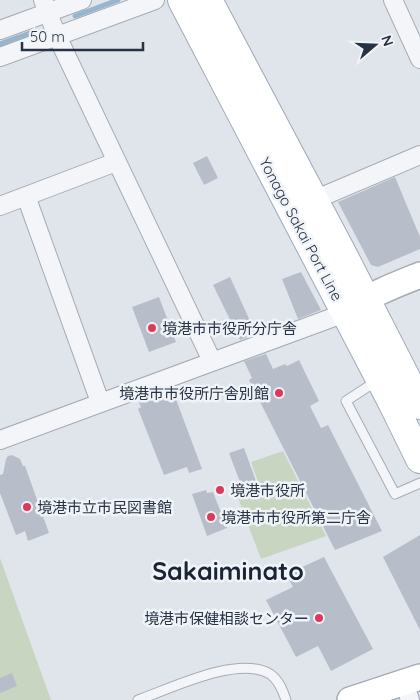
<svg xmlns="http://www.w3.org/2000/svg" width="420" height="700" viewBox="0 0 420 700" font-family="Quicksand,'Noto Sans JP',sans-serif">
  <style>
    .green { fill: #c7d5c1 }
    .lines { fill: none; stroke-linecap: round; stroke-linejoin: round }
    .stream { stroke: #98b5ce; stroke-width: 5 }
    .building { fill: #b7bec9 }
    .lane-casing { stroke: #a5acb6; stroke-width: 11 }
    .street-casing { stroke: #a5acb6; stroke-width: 20 }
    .secondary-casing { stroke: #a5acb6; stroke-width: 28 }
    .primary-casing { stroke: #9eaab7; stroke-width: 30 }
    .lane { stroke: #f4f5f8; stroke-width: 9 }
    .street { stroke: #f4f5f8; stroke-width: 18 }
    .secondary { stroke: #fff; stroke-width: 25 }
    .primary { stroke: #fff; stroke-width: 28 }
    .poi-dot { fill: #db3a5a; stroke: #f0f4f8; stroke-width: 2 }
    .labels { text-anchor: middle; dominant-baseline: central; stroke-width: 5; stroke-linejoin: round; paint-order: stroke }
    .street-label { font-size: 15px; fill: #273344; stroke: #f0f4f8 }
    .poi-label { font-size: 15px; fill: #273344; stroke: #f0f4f8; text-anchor: start }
    .town-label { font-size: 25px; font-weight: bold; fill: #192435; stroke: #f0f4f8 }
  </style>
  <rect width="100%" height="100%" fill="#e0e5eb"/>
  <path class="green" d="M 283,451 L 326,536 L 261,559 L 237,495 L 260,487 L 251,462 Z
    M 0,558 L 51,700 L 0,700 Z"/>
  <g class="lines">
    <path class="stream" d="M 75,16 L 118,0
      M 0,44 L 30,33"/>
  </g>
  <path class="building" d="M 207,156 L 218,178 L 204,185 L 193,163 Z
    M 395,177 L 420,237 L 420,249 L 378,267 L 371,265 L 338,202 Z
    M 301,272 L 321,310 L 298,319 L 282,279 Z
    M 230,277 L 256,334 L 240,340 L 213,285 Z
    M 159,297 L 176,342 L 149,352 L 132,307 Z
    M 266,354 L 273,369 L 285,364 L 287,366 L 299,360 L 319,401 L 310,406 L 321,428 L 328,425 L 382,531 L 335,550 L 249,380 L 252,378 L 244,361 Z
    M 167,390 L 170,396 L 174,394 L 202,469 L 189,473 L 187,467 L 164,475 L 138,409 L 141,407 L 138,400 Z
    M 244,448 L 257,484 L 243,490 L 229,453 Z
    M 12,455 L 20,459 L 23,466 L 25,466 L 49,533 L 28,541 L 25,531 L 16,535 L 0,493 L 0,475 L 3,474 L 6,459 L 8,456 Z
    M 206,490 L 207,493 L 213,492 L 227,528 L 207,536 L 192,494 Z
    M 420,535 L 420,630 L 383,557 Z
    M 324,557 L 373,649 L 331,671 L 318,646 L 296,657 L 266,600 L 293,587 L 287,576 L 289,573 Z
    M 12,673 L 17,686 L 0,693 L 0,678 Z"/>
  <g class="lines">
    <g class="lane-casing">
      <path id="lane" d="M 378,380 L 346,401 L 395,494 L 420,483
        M 138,700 C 172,688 238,655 270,674 C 279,680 283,691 286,700"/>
    </g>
    <g class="street-casing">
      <path id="street" d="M 43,0 L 57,36 L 212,361
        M 393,0 L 420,59
        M 0,30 L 82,0
        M 0,57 L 155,0
        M 26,196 L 100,402
        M 314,200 L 420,155
        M 0,206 L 116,162
        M 0,440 L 345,313
        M 404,682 L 410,700"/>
    </g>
    <g class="secondary-casing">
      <path id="secondary" d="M 349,310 C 371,294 395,285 420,275
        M 350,700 L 420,677"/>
    </g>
    <g class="primary-casing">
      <path id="primary" d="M 182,0 L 392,402 L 420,459
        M 208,0 L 341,251 L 420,405"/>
    </g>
    <use href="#lane" class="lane"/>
    <use href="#street" class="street"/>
    <use href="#secondary" class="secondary"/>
    <use href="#primary" class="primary"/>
  </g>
  <g class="poi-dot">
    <circle cx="152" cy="328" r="5"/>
    <circle cx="279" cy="393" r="5"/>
    <circle cx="220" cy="490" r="5"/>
    <circle cx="27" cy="507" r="5"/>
    <circle cx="211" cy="517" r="5"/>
    <circle cx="319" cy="618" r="5"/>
  </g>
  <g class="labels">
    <g class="street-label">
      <text transform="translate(301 229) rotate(62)">Yonago Sakai Port Line</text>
    </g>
    <g class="poi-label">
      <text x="162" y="328">境港市市役所分庁舎</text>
      <text x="269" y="393" text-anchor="end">境港市市役所庁舎別館</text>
      <text x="230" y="490">境港市役所</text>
      <text x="37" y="507">境港市立市民図書館</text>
      <text x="221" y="517">境港市市役所第二庁舎</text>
      <text x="309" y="618" text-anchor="end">境港市保健相談センター</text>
    </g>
    <g class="town-label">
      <text x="228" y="570">Sakaiminato</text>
    </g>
  </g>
  <g transform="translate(375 45) rotate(71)" stroke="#f0f4f8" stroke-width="4" paint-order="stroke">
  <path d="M0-4L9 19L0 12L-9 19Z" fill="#273344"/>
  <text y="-8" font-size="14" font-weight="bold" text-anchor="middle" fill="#273344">N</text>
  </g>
  <path d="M22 42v8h121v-8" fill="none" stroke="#273344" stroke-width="2.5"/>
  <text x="30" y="42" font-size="15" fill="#273344" stroke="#f0f4f8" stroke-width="4" paint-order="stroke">50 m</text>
</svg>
